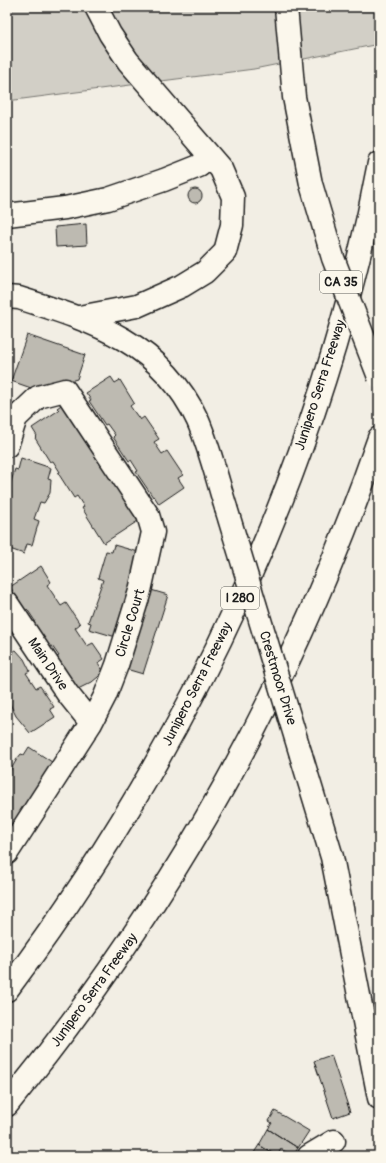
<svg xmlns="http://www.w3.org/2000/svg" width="386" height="1163" viewBox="0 0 386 1163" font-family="Pangolin,sans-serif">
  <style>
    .green { fill: #d2cfc6; stroke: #777671 }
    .building { fill: #bdbab1; stroke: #1c1c1c }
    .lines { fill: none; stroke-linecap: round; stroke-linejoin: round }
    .minor-casing { stroke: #1c1c1c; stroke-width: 25 }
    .highway-casing { stroke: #1c1c1c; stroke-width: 25 }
    .minor { stroke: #fbf7ec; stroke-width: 22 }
    .highway { stroke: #fbf7ec; stroke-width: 22 }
    .minor-bridge-casing { stroke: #1c1c1c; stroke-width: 25; stroke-linecap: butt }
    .highway-bridge-casing { stroke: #1c1c1c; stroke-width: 25; stroke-linecap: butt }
    .minor-bridge { stroke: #fbf7ec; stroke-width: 22 }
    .highway-bridge { stroke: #fbf7ec; stroke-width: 22 }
    .labels { text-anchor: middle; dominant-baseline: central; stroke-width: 3.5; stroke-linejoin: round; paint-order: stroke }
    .shield { fill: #fbf7ec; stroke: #5f5e5a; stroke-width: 1 }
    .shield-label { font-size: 13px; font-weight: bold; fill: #1c1c1c }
    .street-label { font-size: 14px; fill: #1c1c1c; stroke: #fbf7ec }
  </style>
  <rect width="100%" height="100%" fill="#f2eee4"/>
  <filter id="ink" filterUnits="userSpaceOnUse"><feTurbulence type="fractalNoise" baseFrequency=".025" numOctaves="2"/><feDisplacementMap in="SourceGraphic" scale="8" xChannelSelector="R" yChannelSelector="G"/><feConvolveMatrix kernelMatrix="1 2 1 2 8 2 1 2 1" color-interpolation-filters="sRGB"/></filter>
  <g filter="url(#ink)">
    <path class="green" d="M 7,7 L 379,7 L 379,44 L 254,69 L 7,101 Z"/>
    <path class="building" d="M188 196a7 7 0 1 1 14 0a7 7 0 1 1-14 0Z
      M 86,224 L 87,245 L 56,247 L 55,227 Z
      M 27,335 L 85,355 L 77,379 L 37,390 L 11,381 Z
      M 111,377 L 115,383 L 120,380 L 134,403 L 130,406 L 140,420 L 144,417 L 159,439 L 154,442 L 162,454 L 167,451 L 183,475 L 178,478 L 184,487 L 159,504 L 154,496 L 153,497 L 136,472 L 138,471 L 131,460 L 129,461 L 113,437 L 115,435 L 107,424 L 105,425 L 89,401 L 91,400 L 86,393 Z
      M 64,403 L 141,519 L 104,543 L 82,508 L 84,507 L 77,496 L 74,498 L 58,473 L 60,472 L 53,461 L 50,462 L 35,438 L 37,436 L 32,428 L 59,410 L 57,408 Z
      M 21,458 L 51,468 L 48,479 L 51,480 L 50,493 L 44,503 L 40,502 L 34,519 L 39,521 L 32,545 L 27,544 L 24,554 L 7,548 L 7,503 L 11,492 L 8,491 L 15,469 L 18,470 Z
      M 114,545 L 142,553 L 116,637 L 89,629 L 91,623 L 88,622 L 103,580 L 98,578 L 106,551 L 112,552 Z
      M 41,566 L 51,582 L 47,585 L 61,606 L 66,603 L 80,624 L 75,628 L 87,646 L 93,643 L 104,659 L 98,663 L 104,672 L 92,682 L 78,689 L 57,657 L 59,656 L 52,646 L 50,647 L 33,622 L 35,621 L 27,609 L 26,611 L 10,587 Z
      M 151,590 L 168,595 L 143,674 L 126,669 Z
      M 7,646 L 11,652 L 16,650 L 24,659 L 30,671 L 26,673 L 36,688 L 40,686 L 54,707 L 50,709 L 55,717 L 30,733 L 16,716 L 7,698 Z
      M 29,747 L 52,762 L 47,770 L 52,773 L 37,795 L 33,793 L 24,806 L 28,809 L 13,832 L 9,829 L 7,832 L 7,776 L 17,759 L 21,754 L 24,755 Z
      M 331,1055 L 350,1112 L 333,1118 L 314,1061 Z
      M 275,1111 L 309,1131 L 298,1148 L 268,1129 L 272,1123 L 269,1121 Z
      M 268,1129 L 298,1148 L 293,1156 L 281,1149 L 277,1156 L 259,1145 Z
      M 259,1145 L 275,1155 L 275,1156 L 252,1156 Z"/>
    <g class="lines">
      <g class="minor-casing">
        <path id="minor" d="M 7,215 L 65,208 L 108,199 L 164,180 L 199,166 L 210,157
          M 7,297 L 19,298 C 95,322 162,343 198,421 C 210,449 217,479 226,508
          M 79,317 L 137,306 L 182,286 L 205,272 L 225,252 L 232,225 L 233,197 L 221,169 L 128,61 L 110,34 L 96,7
          M 7,446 L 16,418 L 38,397 L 65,390 L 148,515 L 153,532 L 140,591 L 117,665 L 105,696 L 91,723 L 7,853
          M 7,603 L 67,693 L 91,723
          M 301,755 L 332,857 L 379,1098
          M 309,1156 L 334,1141"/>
      </g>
      <g class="highway-casing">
        <path id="highway" d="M 286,7 L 294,97 L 311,184
          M 7,990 C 189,747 323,463 379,163
          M 7,1105 C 173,901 293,686 379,438"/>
      </g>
      <use href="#minor" class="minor"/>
      <use href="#highway" class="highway"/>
      <g class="minor-bridge-casing">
        <path id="minor-bridge" d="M 226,508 L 301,755"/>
      </g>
      <g class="highway-bridge-casing">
        <path id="highway-bridge" d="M 311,184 L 333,258 L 379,377"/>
      </g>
      <use href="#minor-bridge" class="minor-bridge"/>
      <use href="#highway-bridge" class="highway-bridge"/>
    </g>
  </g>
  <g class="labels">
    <g class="shield">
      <rect x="320" y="271" width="42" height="22" rx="3"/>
      <rect x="221" y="587" width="38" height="22" rx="3"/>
    </g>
    <g class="shield-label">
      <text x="341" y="282">CA 35</text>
      <text x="240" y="598">I 280</text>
    </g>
    <g class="street-label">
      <text transform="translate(320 385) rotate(-72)">Junipero Serra Freeway</text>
      <text transform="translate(130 623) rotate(-73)">Circle Court</text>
      <text transform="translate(48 664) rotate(56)">Main Drive</text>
      <text transform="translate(278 678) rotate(73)">Crestmoor Drive</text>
      <text transform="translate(197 684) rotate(-63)">Junipero Serra Freeway</text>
      <text transform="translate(94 990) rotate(-54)">Junipero Serra Freeway</text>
    </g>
  </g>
  <rect width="386" height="1163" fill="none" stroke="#fbf7ec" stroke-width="24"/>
  <rect x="12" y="12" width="362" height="1139" fill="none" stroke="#1c1c1c" stroke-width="1.5" filter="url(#ink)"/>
</svg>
